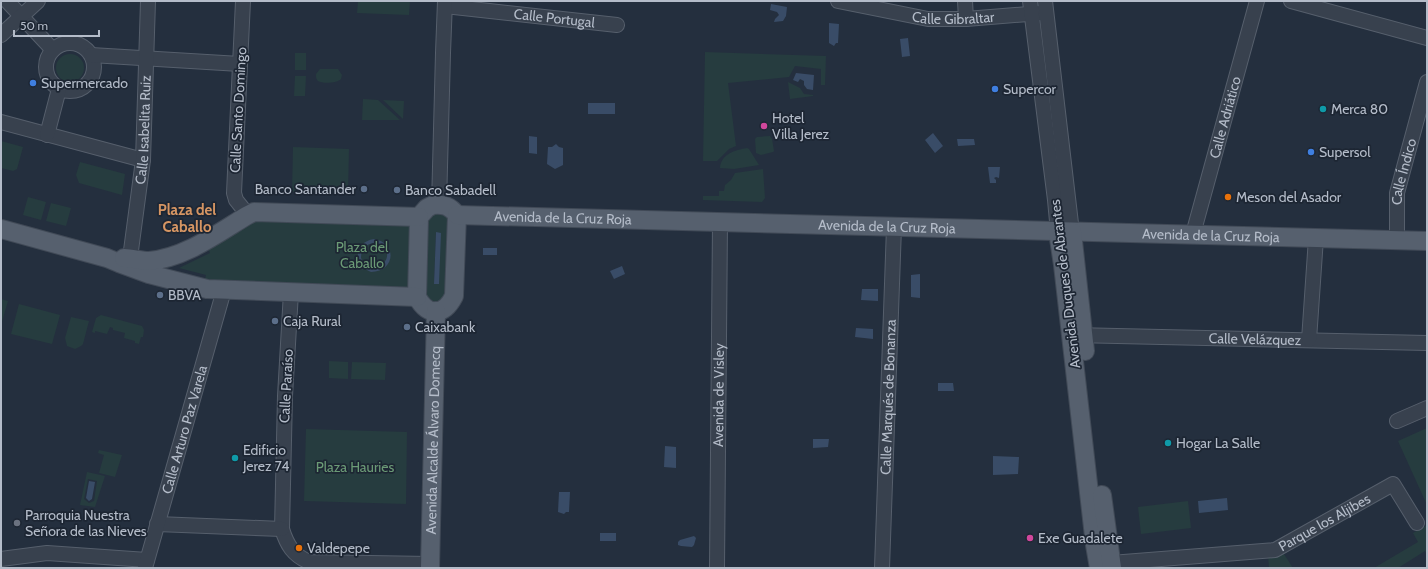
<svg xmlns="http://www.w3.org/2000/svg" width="1428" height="569" viewBox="0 0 1428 569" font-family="Cabin,sans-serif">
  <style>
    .green { fill: #263c3f; fill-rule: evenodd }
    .water { fill: #394c67; fill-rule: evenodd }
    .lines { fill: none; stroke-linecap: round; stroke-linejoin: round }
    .minor-casing { stroke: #565f6c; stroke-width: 16 }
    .major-casing { stroke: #414a57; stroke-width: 20 }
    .minor { stroke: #38414e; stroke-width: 14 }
    .major { stroke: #56606e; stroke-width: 18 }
    .shop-dot { fill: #3f7fe0; stroke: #1d2633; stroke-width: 1.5 }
    .culture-dot { fill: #0f9aa8; stroke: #1d2633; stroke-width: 1.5 }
    .hotel-dot { fill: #d1479c; stroke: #1d2633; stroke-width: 1.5 }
    .service-dot { fill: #5c6f8a; stroke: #1d2633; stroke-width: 1.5 }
    .food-dot { fill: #e8710a; stroke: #1d2633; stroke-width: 1.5 }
    .worship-dot { fill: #6b7280; stroke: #1d2633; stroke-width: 1.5 }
    .labels { text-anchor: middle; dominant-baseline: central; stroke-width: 3.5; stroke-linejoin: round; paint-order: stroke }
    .street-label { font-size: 14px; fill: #b4bcc9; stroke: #1d2633 }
    .poi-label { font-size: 14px; fill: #b4bcc9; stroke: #1d2633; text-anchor: start }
    .park-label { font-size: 14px; fill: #6b9a76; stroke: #1d2633 }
    .neighbourhood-label { font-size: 15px; font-weight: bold; fill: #d59563; stroke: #1d2633 }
  </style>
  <rect width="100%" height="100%" fill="#242f3e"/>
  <path class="green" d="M 358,1 L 410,1 L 409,15 L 357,13 Z
    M 705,52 L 826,56 L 825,85 L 821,85 L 821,69 L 795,66 L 789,77 L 728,83 L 736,146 L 729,149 L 717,161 L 703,161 Z
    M 295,53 L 306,53 L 306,70 L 295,70 Z
    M56 68a14 14 0 1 1 28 0a14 14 0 1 1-28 0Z
    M 320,69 L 338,69 L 342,75 L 341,79 C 338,83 323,84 318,81 C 316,79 316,77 316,74 Z
    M 295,76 L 306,76 L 305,96 L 294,96 Z
    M 788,82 L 800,88 L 804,94 L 813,95 L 813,96 L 790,99 Z
    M 363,99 L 378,100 L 400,120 L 362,120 Z
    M 383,100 L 404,101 L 403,119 Z
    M 770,136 L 772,139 L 774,151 L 773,152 L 761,155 L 756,153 L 755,139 L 757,137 Z
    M 1,141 L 23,147 L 17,169 L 13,171 L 1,168 Z
    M 293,147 L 349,149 L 348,193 L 292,192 Z
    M 747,148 L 749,149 L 759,165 L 734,169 L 720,168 C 721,154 735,150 747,148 Z
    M 80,162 L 125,174 L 122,195 L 79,183 L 76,175 Z
    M 763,169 L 765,198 L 762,202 L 703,200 L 703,196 L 719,196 L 719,191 L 724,191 L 725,185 L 731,180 L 735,173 Z
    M 28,197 L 46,202 L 41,220 L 23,215 Z
    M 51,203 L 71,208 L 66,226 L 46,221 Z
    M 439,213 L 445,215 L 448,219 L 447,293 L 439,303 L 432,302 L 426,296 L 428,221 L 434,214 ZM 436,232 L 439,284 L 434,283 Z
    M 251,220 L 410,225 L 408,288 L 204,283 L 206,275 L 179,268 L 210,253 L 207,246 Z
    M 1,299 L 8,301 L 1,325 Z
    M 19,304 L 60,315 L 52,344 L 11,334 Z
    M 101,315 L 142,326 L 144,330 L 143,337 L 141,337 L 139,344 L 135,343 L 135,341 L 124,338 L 125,333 L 113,330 L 113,328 L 110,327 L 107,334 L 95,331 L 95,333 L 92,332 L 96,318 Z
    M 71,317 L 89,321 L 83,344 L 81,346 L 75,349 L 67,346 L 65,338 Z
    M 329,361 L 348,362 L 348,379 L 329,378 Z
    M 352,362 L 386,363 L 385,380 L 351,379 Z
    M 1427,428 L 1427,505 L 1398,441 Z
    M 306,429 L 407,432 L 406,504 L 304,501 Z
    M 99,450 L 122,455 L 115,477 L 99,473 L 104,455 L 98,453 Z
    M 87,472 L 105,476 L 95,507 L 80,505 ZM 88,479 L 97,481 L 94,501 L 89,503 L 84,499 Z
    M 1188,501 L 1191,528 L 1141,534 L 1138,507 Z
    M 1427,525 L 1427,555 L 1425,551 L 1398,568 L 1374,568 L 1418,542 L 1413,533 Z
    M 1282,551 L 1293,568 L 1269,568 L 1268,555 Z"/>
  <path class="water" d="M 771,4 L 787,7 L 786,16 L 783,21 L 774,22 L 775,19 L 779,15 L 777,12 L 770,10 Z
    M 829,23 L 839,24 L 838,43 L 836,43 L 834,46 L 829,43 Z
    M 908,38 L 910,56 L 902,57 L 900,39 Z
    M 796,73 L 814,75 L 813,90 L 807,89 L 804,85 L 804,81 L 800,79 L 798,82 L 793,80 Z
    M 588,103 L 615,103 L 615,114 L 588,114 Z
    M 933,133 L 943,146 L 935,153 L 925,140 Z
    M 529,136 L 537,137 L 537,154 L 529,153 Z
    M 957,139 L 974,139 L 975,145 L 958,146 Z
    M 556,144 L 559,147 L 563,148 L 563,165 L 555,169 L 547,164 L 548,147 L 552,147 Z
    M 988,167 L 1000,167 L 999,178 L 996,177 L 994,178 L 996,180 L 996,183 L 990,183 Z
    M 436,232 L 441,233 L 439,284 L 434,284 Z
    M 374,239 C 398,243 395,272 371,272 C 352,264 354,242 374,239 ZM 373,243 C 391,243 392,264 375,268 L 366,266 L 361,258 C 361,250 365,245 373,243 Z
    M 483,248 L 497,248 L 497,255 L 483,255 Z
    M 622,266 L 625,274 L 614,279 L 610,271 Z
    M 920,274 L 920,298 L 911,297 L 911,275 Z
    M 862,289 L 878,289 L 878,301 L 861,300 Z
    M 856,328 L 873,329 L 873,339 L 855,337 Z
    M 938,383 L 953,383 L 954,391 L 938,391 Z
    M 813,439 L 829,439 L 828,447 L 813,448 Z
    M 665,446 L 676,447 L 676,468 L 664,467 Z
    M 993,456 L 1019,457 L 1018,474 L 993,475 Z
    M 89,481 L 95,482 L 92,499 L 89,501 L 86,498 Z
    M 559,492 L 570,492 L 569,512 L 566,512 L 564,514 L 558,512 Z
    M 1227,498 L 1228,510 L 1199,513 L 1198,501 Z
    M 600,533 L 616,533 L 616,541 L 600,541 Z
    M 694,536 L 696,538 L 694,545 L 692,547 L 681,546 L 678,545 L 678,542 L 680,540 Z"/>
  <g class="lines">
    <g class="minor-casing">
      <g id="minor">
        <path d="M 7,1 L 53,50"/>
        <path d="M 243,1 L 234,193 L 236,200 L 248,215"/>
        <path id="s1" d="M 838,1 L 928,19 L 966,19 L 1041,13"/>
        <path d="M 965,1 L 966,19"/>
        <path d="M 1030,1 L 1055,200 L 1058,232"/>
        <path d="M 1045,1 L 1072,232"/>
        <path d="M 1291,1 L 1427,38"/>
        <path id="s2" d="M 445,6 L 617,25"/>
        <path d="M 1,35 L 38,1"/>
        <circle cx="70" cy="67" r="24"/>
        <path d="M 91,55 L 240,64"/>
        <path d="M 1,122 L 143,160"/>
        <path d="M 47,135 L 59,89"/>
        <path d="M 439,205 L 443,53 L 445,1"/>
        <path id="s3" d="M 1193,234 L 1257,1"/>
        <path id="s4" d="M 1397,240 L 1397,193 L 1427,82"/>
        <path id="s5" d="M 130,258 L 143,160 L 148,1"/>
        <path d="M 291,292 L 285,396 L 282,529 C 287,545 293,555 309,562 L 430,564"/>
        <path id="s6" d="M 1073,335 L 1427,343"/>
        <path d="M 1309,340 L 1316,238"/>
        <path d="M 1397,421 L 1427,408"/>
        <path d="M 157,524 L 282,529"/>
        <path d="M 1,559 L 47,553 L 147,560"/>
        <path id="s7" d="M 1111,563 L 1275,550 L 1393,484 L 1417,523"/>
        <path id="s8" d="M 145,568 L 224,290"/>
        <path id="s9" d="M 717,568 L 720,222"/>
        <path id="s10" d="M 882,568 L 894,227"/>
      </g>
    </g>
    <g class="major-casing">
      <g id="major">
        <path d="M 433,205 C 444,204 450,206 457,215 L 454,296 C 444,316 428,317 417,297 L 419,217 L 427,208 Z"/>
        <path id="s11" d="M 457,215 C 780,223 1104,233 1427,241"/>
        <path d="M 1,229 L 107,258 L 119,263 L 149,274 L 207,289 L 417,297"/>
        <path d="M 1058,232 L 1063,265 L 1095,545 L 1099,568"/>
        <path d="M 1072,232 L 1085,351"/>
        <path d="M 124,258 C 132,258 141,261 149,261 C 185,258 218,233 248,215 L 254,212 L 419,217"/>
        <path d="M 1102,495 L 1112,568"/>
        <path id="s12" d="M 430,568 L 436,311"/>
      </g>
    </g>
    <use href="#minor" class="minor"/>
    <use href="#major" class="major"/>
  </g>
  <g class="shop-dot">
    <circle cx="33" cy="83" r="4"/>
    <circle cx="995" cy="89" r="4"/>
    <circle cx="1311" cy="152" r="4"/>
  </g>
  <g class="culture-dot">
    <circle cx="1323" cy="109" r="4"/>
    <circle cx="1168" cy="443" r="4"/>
    <circle cx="235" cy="458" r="4"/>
  </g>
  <g class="hotel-dot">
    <circle cx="764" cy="126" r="4"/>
    <circle cx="1030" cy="538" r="4"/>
  </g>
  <g class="service-dot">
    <circle cx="364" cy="189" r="4"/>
    <circle cx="397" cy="190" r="4"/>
    <circle cx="160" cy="295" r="4"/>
    <circle cx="275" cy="321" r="4"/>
    <circle cx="407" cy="327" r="4"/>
  </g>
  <g class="food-dot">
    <circle cx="1228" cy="197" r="4"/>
    <circle cx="299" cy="548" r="4"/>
  </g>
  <circle class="worship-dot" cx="17" cy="523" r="4"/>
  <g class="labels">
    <g class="street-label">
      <text stroke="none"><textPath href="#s1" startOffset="117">Calle Gibraltar</textPath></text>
      <text stroke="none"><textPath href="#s2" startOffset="110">Calle Portugal</textPath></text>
      <text transform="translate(238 110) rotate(-87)">Calle Santo Domingo</text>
      <text stroke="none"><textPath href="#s3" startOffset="121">Calle Adriático</textPath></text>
      <text stroke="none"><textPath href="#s5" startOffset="129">Calle Isabelita Ruiz</textPath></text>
      <text stroke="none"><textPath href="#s4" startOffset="69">Calle Índico</textPath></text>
      <text stroke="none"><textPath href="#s11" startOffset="106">Avenida de la Cruz Roja</textPath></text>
      <text stroke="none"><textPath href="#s11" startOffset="430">Avenida de la Cruz Roja</textPath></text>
      <text stroke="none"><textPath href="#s11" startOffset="754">Avenida de la Cruz Roja</textPath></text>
      <text transform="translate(1065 284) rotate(-97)">Avenida Duques de Abrantes</text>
      <text stroke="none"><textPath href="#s6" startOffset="182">Calle Velázquez</textPath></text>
      <text transform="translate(286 386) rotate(-87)">Calle Paraíso</text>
      <text stroke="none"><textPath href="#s9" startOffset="173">Avenida de Visley</textPath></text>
      <text stroke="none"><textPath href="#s10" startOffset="171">Calle Marqués de Bonanza</textPath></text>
      <text stroke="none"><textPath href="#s8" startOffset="144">Calle Arturo Paz Varela</textPath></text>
      <text stroke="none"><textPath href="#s12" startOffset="128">Avenida Alcalde Álvaro Domecq</textPath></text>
      <text stroke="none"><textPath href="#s7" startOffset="221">Parque los Aljibes</textPath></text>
    </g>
    <g class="poi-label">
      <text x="41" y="83">Supermercado</text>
      <text x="1003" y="89">Supercor</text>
      <text x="1331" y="109">Merca 80</text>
      <text x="772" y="118">Hotel<tspan x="772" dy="16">Villa Jerez</tspan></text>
      <text x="1319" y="152">Supersol</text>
      <text x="356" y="189" text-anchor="end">Banco Santander</text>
      <text x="405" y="190">Banco Sabadell</text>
      <text x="1236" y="197">Meson del Asador</text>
      <text x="168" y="295">BBVA</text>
      <text x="283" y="321">Caja Rural</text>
      <text x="415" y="327">Caixabank</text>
      <text x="1176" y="443">Hogar La Salle</text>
      <text x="243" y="450">Edificio<tspan x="243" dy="16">Jerez 74</tspan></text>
      <text x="25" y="515">Parroquia Nuestra<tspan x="25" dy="16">Señora de las Nieves</tspan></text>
      <text x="1038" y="538">Exe Guadalete</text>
      <text x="307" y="548">Valdepepe</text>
    </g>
    <g class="park-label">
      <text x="362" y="247">Plaza del<tspan x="362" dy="16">Caballo</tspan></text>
      <text x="355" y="467">Plaza Hauries</text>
    </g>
    <g class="neighbourhood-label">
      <text x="187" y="210">Plaza del<tspan x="187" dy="17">Caballo</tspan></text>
    </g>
  </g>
  <rect width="1428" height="569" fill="none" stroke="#b4bcc9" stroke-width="4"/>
  <path d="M14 30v6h85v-6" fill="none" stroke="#b4bcc9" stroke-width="2"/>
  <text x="20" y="30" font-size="12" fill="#b4bcc9" stroke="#1d2633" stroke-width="3" paint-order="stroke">50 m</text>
</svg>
